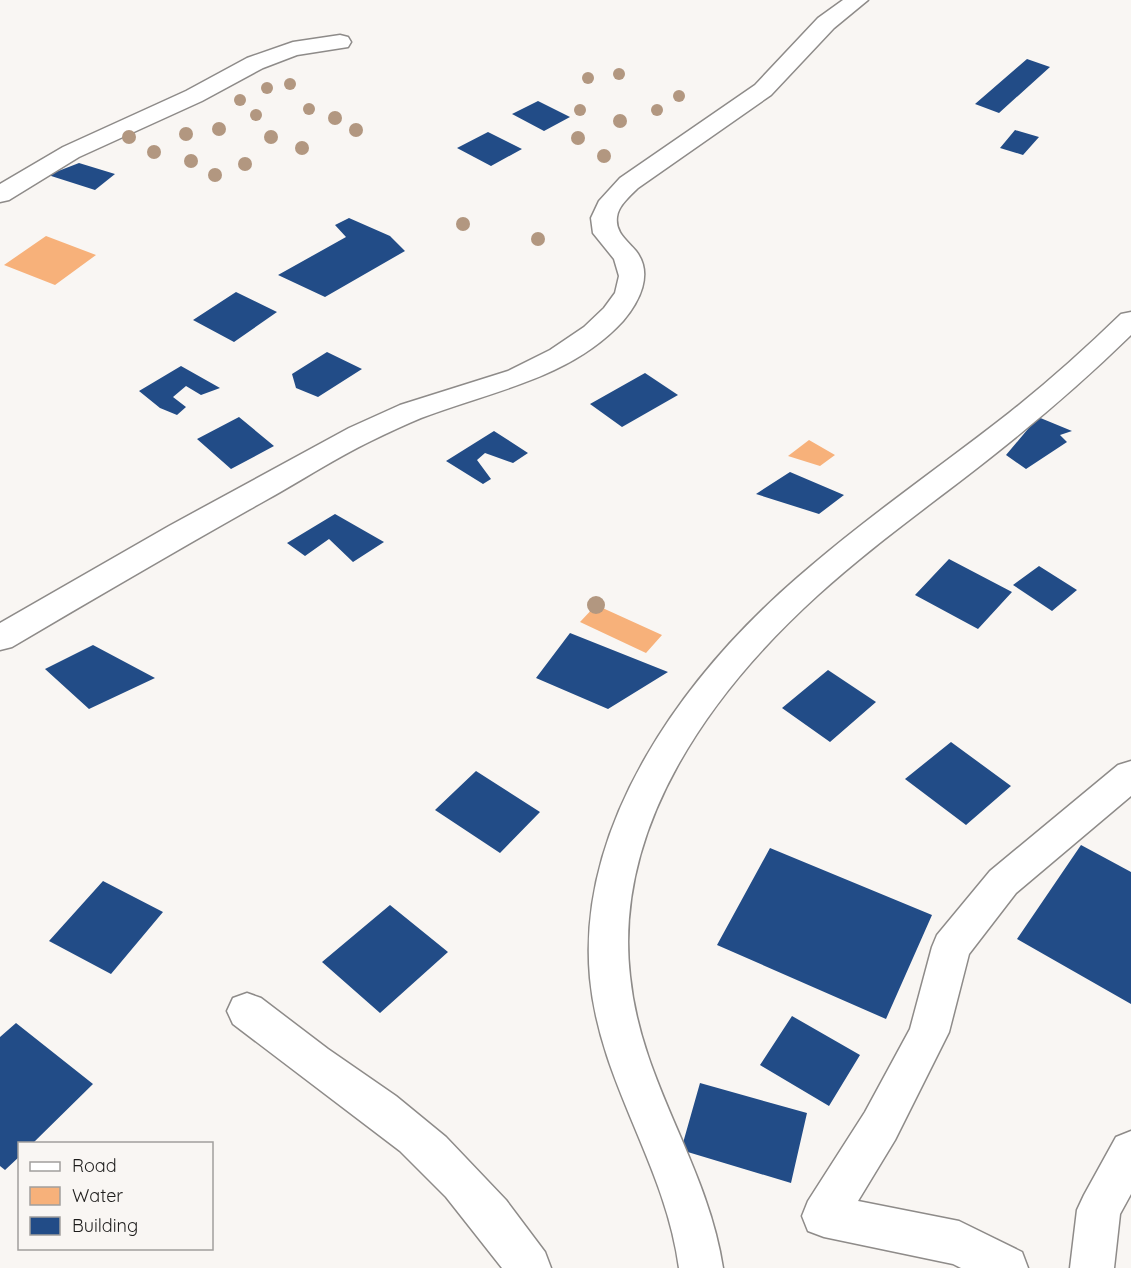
<svg xmlns="http://www.w3.org/2000/svg" width="1131" height="1268" viewBox="0 0 1131 1268" font-family="Quicksand,sans-serif">
  <style>
    .water { fill: #f7b17a }
    .building { fill: #224c87 }
    .lines { fill: none; stroke-linecap: round; stroke-linejoin: round }
    .street-casing { stroke: #8e8b89; stroke-width: 3 }
    .street { fill: #fff; fill-rule: evenodd }
    .tree { fill: #b29780 }
  </style>
  <rect width="100%" height="100%" fill="#f9f6f3"/>
  <path class="water" d="M 46,236 L 96,255 L 55,285 L 4,265 Z
    M 809,440 L 835,455 L 820,466 L 788,456 Z
    M 596,605 L 662,635 L 646,653 L 580,622 Z"/>
  <path class="building" d="M 1027,59 L 1050,67 L 999,113 L 975,104 Z
    M 538,101 L 570,117 L 544,131 L 512,114 Z
    M 1015,130 L 1039,137 L 1023,155 L 1000,148 Z
    M 488,132 L 522,149 L 491,166 L 457,148 Z
    M 79,163 L 115,174 L 95,190 L 48,175 Z
    M 349,218 L 390,236 L 405,251 L 325,297 L 278,275 L 346,237 L 335,225 Z
    M 236,292 L 277,312 L 234,342 L 193,320 Z
    M 327,352 L 362,369 L 318,397 L 296,388 L 292,374 Z
    M 181,366 L 220,388 L 201,395 L 186,386 L 173,397 L 186,407 L 177,415 L 160,408 L 139,391 Z
    M 645,373 L 678,395 L 622,427 L 590,404 Z
    M 239,417 L 274,446 L 231,469 L 197,439 Z
    M 1038,417 L 1072,431 L 1060,435 L 1067,442 L 1026,469 L 1006,455 Z
    M 494,431 L 528,453 L 513,463 L 485,453 L 477,460 L 491,479 L 483,484 L 446,461 Z
    M 790,472 L 844,495 L 819,514 L 756,494 Z
    M 335,514 L 384,542 L 353,562 L 329,539 L 305,556 L 287,543 Z
    M 949,559 L 1012,592 L 978,629 L 915,595 Z
    M 1039,566 L 1077,590 L 1052,611 L 1013,585 Z
    M 570,633 L 668,672 L 608,709 L 536,678 Z
    M 93,645 L 155,678 L 89,709 L 45,669 Z
    M 828,670 L 876,702 L 830,742 L 782,708 Z
    M 951,742 L 1011,786 L 966,825 L 905,779 Z
    M 476,771 L 540,812 L 500,853 L 435,810 Z
    M 1081,845 L 1131,872 L 1131,1004 L 1017,939 Z
    M 770,848 L 932,915 L 886,1019 L 717,945 Z
    M 103,881 L 163,912 L 111,974 L 49,941 Z
    M 390,905 L 448,952 L 380,1013 L 322,962 Z
    M 792,1016 L 860,1055 L 829,1106 L 760,1065 Z
    M 16,1023 L 93,1084 L 32,1144 L 20,1144 L 20,1156 L 5,1170 L 0,1166 L 0,1037 Z
    M 700,1083 L 807,1113 L 791,1183 L 681,1150 Z"/>
  <g class="lines">
    <g class="street-casing">
      <path id="street" d="M 843,0 L 868,0 L 834,28 L 771,95 L 638,188 C 630,196 618,206 617,217 C 615,233 628,241 636,251 C 654,274 639,302 623,321 C 570,379 491,391 421,418 C 404,425 387,433 371,441 C 336,458 302,480 268,499 C 182,547 97,597 12,647 L 0,650 L 0,623 L 169,526 L 349,428 L 400,405 L 508,371 L 550,350 L 584,327 L 604,308 L 615,293 L 619,276 L 614,259 L 593,233 L 591,218 L 599,201 L 620,178 L 755,85 L 818,18 Z
        M 340,35 L 348,37 L 351,42 L 348,47 L 297,55 L 263,68 L 202,101 L 79,157 L 9,200 L 0,202 L 0,184 L 63,147 L 186,91 L 247,58 L 293,42 Z
        M 1131,312 L 1131,335 C 1088,377 1043,416 995,454 C 936,501 874,544 818,595 C 712,691 613,826 630,976 C 641,1084 707,1163 723,1268 L 679,1268 C 665,1163 600,1084 590,978 C 576,823 685,675 797,578 C 864,519 939,468 1009,413 C 1048,382 1085,349 1121,314 Z
        M 1131,761 L 1131,796 L 1016,893 L 969,954 L 949,1032 L 895,1140 L 858,1201 L 959,1221 L 1022,1252 L 1028,1268 L 961,1268 L 953,1264 L 824,1237 L 808,1231 L 802,1216 L 808,1201 L 865,1112 L 910,1029 L 932,947 L 937,935 L 990,871 L 1118,765 Z
        M 247,993 L 261,998 L 328,1049 L 396,1096 L 446,1137 L 506,1200 L 545,1252 L 551,1268 L 502,1268 L 446,1197 L 400,1151 L 233,1024 L 227,1011 L 233,998 Z
        M 1131,1131 L 1131,1194 L 1120,1214 L 1114,1268 L 1070,1268 L 1077,1210 L 1084,1195 L 1116,1137 Z"/>
    </g>
    <use href="#street" class="street"/>
  </g>
  <g class="tree">
    <circle cx="619" cy="74" r="6"/>
    <circle cx="588" cy="78" r="6"/>
    <circle cx="290" cy="84" r="6"/>
    <circle cx="267" cy="88" r="6"/>
    <circle cx="679" cy="96" r="6"/>
    <circle cx="240" cy="100" r="6"/>
    <circle cx="309" cy="109" r="6"/>
    <circle cx="580" cy="110" r="6"/>
    <circle cx="657" cy="110" r="6"/>
    <circle cx="256" cy="115" r="6"/>
    <circle cx="335" cy="118" r="7"/>
    <circle cx="620" cy="121" r="7"/>
    <circle cx="219" cy="129" r="7"/>
    <circle cx="356" cy="130" r="7"/>
    <circle cx="186" cy="134" r="7"/>
    <circle cx="129" cy="137" r="7"/>
    <circle cx="271" cy="137" r="7"/>
    <circle cx="578" cy="138" r="7"/>
    <circle cx="302" cy="148" r="7"/>
    <circle cx="154" cy="152" r="7"/>
    <circle cx="604" cy="156" r="7"/>
    <circle cx="191" cy="161" r="7"/>
    <circle cx="245" cy="164" r="7"/>
    <circle cx="215" cy="175" r="7"/>
    <circle cx="463" cy="224" r="7"/>
    <circle cx="538" cy="239" r="7"/>
    <circle cx="596" cy="605" r="9"/>
  </g>
  <rect x="18" y="1142" width="195" height="108" fill="#f9f6f3" stroke="#a19f9d" stroke-width="1.5"/>
  <rect x="30" y="1162" width="30" height="9" fill="#ffffff" stroke="#a19f9d" stroke-width="1.5"/>
  <text x="72" y="1172" font-size="18" fill="#1e1d1c">Road</text>
  <rect x="30" y="1187" width="30" height="18" fill="#f7b17a" stroke="#a19f9d" stroke-width="1.5"/>
  <text x="72" y="1202" font-size="18" fill="#1e1d1c">Water</text>
  <rect x="30" y="1217" width="30" height="18" fill="#224c87" stroke="#a19f9d" stroke-width="1.5"/>
  <text x="72" y="1232" font-size="18" fill="#1e1d1c">Building</text>
</svg>
